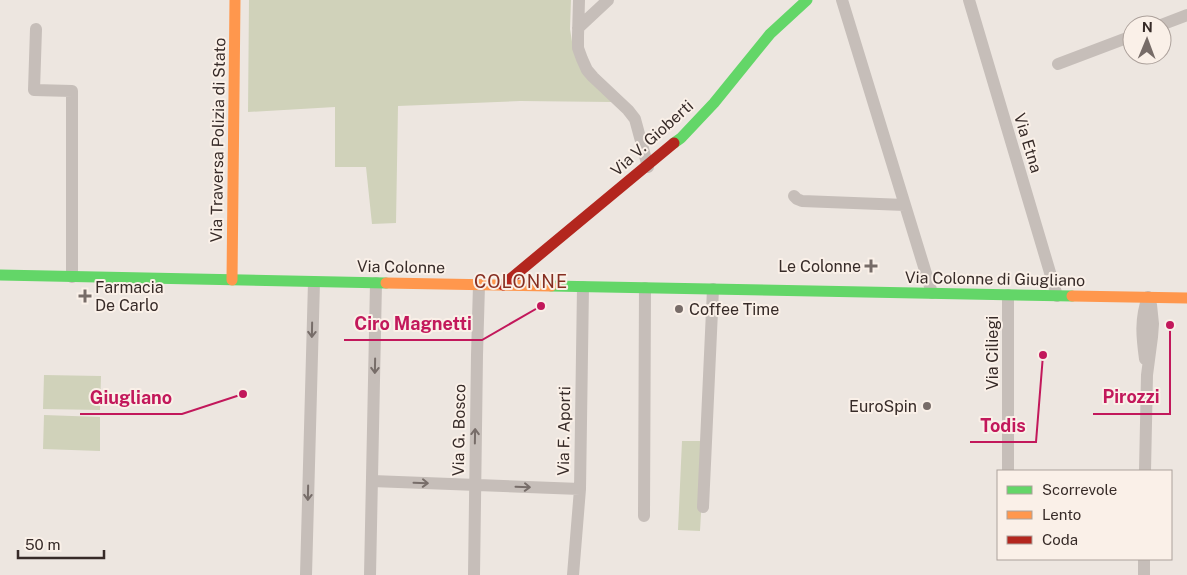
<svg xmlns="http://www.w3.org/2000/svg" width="1187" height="575" viewBox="0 0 1187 575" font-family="'Public Sans',sans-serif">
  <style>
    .green { fill: #d0d2ba }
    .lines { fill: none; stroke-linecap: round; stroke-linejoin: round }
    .street { stroke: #c6beb9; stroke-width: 12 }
    .fast { stroke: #63d668; stroke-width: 11 }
    .slow { stroke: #ff974d; stroke-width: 11 }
    .jam { stroke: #b3261e; stroke-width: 11 }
    .oneway { stroke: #776d69 }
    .poi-dot { fill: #776c68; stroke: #faf0e8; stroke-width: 2 }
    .labels { text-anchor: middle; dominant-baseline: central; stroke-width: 4; stroke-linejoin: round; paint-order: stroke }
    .street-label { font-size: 16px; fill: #372b28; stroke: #faf0e8 }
    .poi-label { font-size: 16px; fill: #372b28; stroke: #faf0e8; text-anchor: end }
    .neighbourhood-label { font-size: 18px; letter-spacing: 1px; fill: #862e21; stroke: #faf0e8 }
    .leader { fill: none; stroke: #c2185b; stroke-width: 2 }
    .callout-dot { fill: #c2185b; stroke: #faf0e8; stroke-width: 2 }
    .callout-label { font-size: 18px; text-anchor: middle; font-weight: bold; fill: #c2185b; stroke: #faf0e8; stroke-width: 4; stroke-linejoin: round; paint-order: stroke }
  </style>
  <rect width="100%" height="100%" fill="#ede6e0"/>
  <path class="green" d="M 249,0 L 571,0 L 570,29 L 573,48 L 612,102 L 520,101 L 398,106 L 396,223 L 372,224 L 366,167 L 335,167 L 335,107 L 248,112 Z
    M 44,375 L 101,376 L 100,410 L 43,409 Z
    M 44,415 L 100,417 L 100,451 L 43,449 Z
    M 682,441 L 705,441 L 700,531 L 678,530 Z"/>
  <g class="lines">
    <path class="street" d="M 579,0 L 578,36 L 578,48 L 582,59 L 587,70 L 593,77 L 628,110 L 635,119 L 648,167
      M 842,0 L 932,293
      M 969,0 L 1057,296
      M 1161,25 L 1187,15
      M 578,28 L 608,0
      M 36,29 L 34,90 L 72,91 L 72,277
      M 1058,64 L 1132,36
      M 794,196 L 797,199 L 802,201 L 905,205
      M 1145,359 C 1142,337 1140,319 1148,297
      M 1008,471 L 1008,295
      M 1145,471 L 1147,375 L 1152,337 L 1153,324 L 1151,305 L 1148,297
      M 372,481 L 580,489
      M 703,507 L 713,289
      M 644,516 L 645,288
      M 306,575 L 314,282
      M 370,575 L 376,283
      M 474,575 L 477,355 L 479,285
      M 573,575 L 580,489 L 583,287
      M 1144,575 L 1144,559"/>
    <path class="fast" d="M 674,143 L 681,138 L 714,103 L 770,34 L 807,0
      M 0,275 L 386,283
      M 551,286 L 1072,296"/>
    <path class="slow" d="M 232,280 L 235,0
      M 386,283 L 551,286
      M 1072,296 L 1187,298"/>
    <path class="jam" d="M 503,285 L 674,143"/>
  </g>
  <defs><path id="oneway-shaft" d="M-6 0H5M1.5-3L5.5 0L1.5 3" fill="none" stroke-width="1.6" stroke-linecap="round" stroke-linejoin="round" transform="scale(1.25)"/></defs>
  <g class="oneway">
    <use href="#oneway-shaft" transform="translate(312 330) rotate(91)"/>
    <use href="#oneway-shaft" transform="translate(375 366) rotate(91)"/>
    <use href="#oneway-shaft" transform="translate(475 436) rotate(-89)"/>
    <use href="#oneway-shaft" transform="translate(421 483) rotate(2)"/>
    <use href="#oneway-shaft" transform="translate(523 487) rotate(2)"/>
    <use href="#oneway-shaft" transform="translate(308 493) rotate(91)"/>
  </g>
  <g class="poi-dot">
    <path d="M868.5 258.5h5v5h5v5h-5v5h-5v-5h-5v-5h5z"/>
    <path d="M82.5 288.5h5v5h5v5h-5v5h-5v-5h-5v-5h5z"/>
    <circle cx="679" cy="309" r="5"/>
    <circle cx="927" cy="406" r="5"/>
  </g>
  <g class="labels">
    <g class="street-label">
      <text transform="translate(652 138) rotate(-42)">Via V. Gioberti</text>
      <text transform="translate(218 140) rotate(-89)">Via Traversa Polizia di Stato</text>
      <text transform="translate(1028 143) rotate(73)">Via Etna</text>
      <text transform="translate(401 267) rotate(1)">Via Colonne</text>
      <text transform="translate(995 279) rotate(1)">Via Colonne di Giugliano</text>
      <text transform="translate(992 353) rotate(-90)">Via Ciliegi</text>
      <text transform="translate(459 430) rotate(-89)">Via G. Bosco</text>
      <text transform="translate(564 431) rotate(-89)">Via F. Aporti</text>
    </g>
    <g class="poi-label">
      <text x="861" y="266">Le Colonne</text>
      <text x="95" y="287" text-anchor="start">Farmacia<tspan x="95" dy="18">De Carlo</tspan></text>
      <text x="689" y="309" text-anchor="start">Coffee Time</text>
      <text x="917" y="406">EuroSpin</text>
    </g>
    <g class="neighbourhood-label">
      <text x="521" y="281">COLONNE</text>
    </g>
  </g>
  <path class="leader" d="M541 306L482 340H344M1170 325L1170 414H1093M243 394L182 414H80M1043 355L1036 442H970"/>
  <g class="callout-dot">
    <circle cx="541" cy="306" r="5"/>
    <circle cx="1170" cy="325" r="5"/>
    <circle cx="243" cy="394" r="5"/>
    <circle cx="1043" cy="355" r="5"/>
  </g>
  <g class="callout-label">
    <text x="413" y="330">Ciro Magnetti</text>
    <text x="1131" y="403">Pirozzi</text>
    <text x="131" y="404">Giugliano</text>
    <text x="1003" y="432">Todis</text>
  </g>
  <rect x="997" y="470" width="175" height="90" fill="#faf0e8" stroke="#aca19b"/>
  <rect x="1007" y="486" width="25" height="8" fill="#63d668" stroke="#aca19b"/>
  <text x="1042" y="495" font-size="15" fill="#372b28">Scorrevole</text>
  <rect x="1007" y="511" width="25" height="8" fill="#ff974d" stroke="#aca19b"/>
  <text x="1042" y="520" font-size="15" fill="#372b28">Lento</text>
  <rect x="1007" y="536" width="25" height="8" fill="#b3261e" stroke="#aca19b"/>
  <text x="1042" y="545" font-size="15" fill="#372b28">Coda</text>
  <g transform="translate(1147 40) rotate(1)"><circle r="24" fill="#faf0e8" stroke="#aca19b"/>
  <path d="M0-4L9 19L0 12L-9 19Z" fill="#776c68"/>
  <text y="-8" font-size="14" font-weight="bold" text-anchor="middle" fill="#372b28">N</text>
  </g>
  <path d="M18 550v8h86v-8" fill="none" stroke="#372b28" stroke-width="2.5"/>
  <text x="25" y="550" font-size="15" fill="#372b28" stroke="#faf0e8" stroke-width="4" paint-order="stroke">50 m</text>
</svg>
